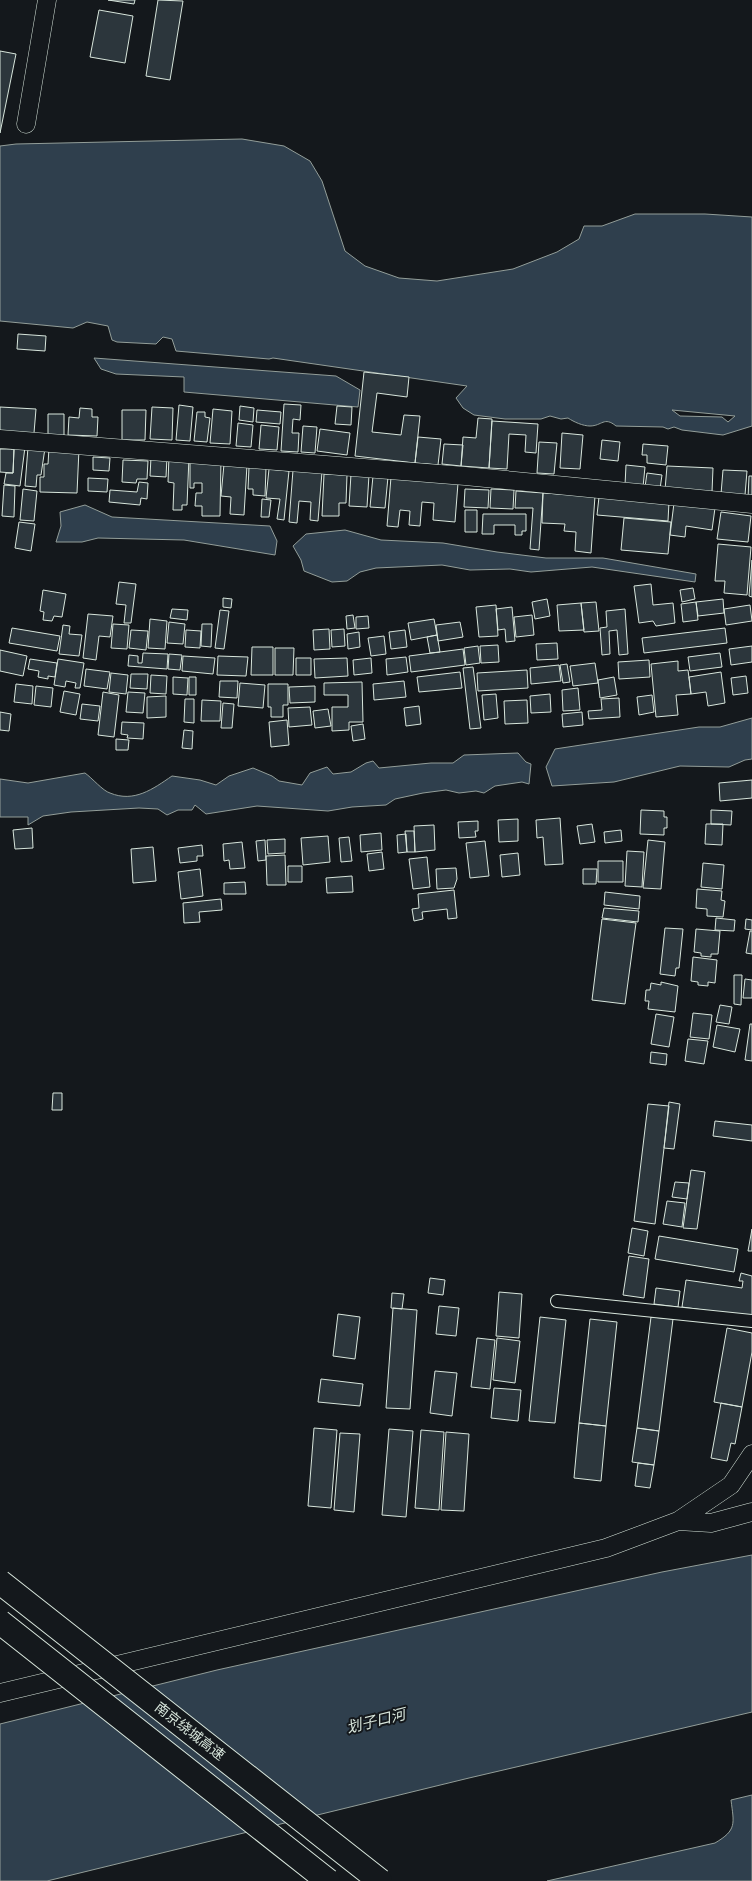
<svg xmlns="http://www.w3.org/2000/svg" width="752" height="1881" viewBox="0 0 752 1881" font-family="'DM Sans','Noto Sans SC',sans-serif">
  <style>
    .water { fill: #2f3f4d; stroke: #939e99; fill-rule: evenodd }
    .building { fill: #2c363c; stroke: #d8e6dc }
    .lines { fill: none; stroke-linecap: round; stroke-linejoin: round }
    .street-casing { stroke: #d8e6dc; stroke-width: 14 }
    .secondary-casing { stroke: #d8e6dc; stroke-width: 19 }
    .street { stroke: #14181c; stroke-width: 12 }
    .secondary { stroke: #14181c; stroke-width: 18 }
    .highway-bridge-casing { stroke: #d8e6dc; stroke-width: 26; stroke-linecap: butt }
    .highway-bridge { stroke: #14181c; stroke-width: 24 }
    .labels { text-anchor: middle; dominant-baseline: central; stroke-width: 4; stroke-linejoin: round; paint-order: stroke }
    .street-label { font-size: 14px; fill: #d8e6dc; stroke: #14181c }
    .water-label { font-size: 15px; font-style: italic; fill: #d8e6dc; stroke: #14181c }
  </style>
  <rect width="100%" height="100%" fill="#14181c"/>
  <path class="water" d="M 242,139 L 284,146 L 310,161 L 322,181 L 345,251 L 365,266 L 399,278 L 437,281 L 513,269 L 557,252 L 579,239 L 584,226 L 602,226 L 635,214 L 705,214 L 752,217 L 752,426 L 723,435 L 682,430 L 674,427 L 668,429 L 663,427 L 616,426 C 604,416 602,426 590,426 C 583,426 574,422 568,418 L 561,419 L 550,416 L 541,419 L 505,419 L 474,415 L 463,408 L 456,398 L 467,386 L 273,358 L 269,359 L 176,351 L 172,339 L 163,337 L 156,344 L 117,342 L 112,340 L 108,326 L 87,322 L 73,328 L 0,321 L 0,146 L 16,144 ZM 672,410 L 735,416 L 728,422 L 722,417 L 680,416 Z
    M 94,358 L 336,376 L 360,390 L 358,407 L 184,392 L 184,377 L 116,374 L 101,369 Z
    M 85,505 L 112,517 L 270,526 L 277,541 L 275,555 L 184,540 L 98,538 L 82,542 L 56,542 L 61,526 L 60,512 Z
    M 345,530 L 381,540 L 443,543 L 497,552 L 546,558 L 603,558 L 696,574 L 695,582 L 592,567 L 531,572 L 510,569 L 470,570 L 442,565 L 376,568 L 360,572 L 347,581 L 332,582 L 304,571 L 301,560 L 293,546 L 306,534 Z
    M 752,718 L 752,759 L 745,760 L 729,767 L 680,766 L 614,782 L 552,786 L 546,767 L 555,749 L 699,727 L 720,727 Z
    M 518,753 L 526,762 L 531,764 L 529,784 L 522,782 L 495,786 L 484,793 L 476,791 L 459,793 L 446,790 L 423,793 L 395,799 L 386,805 L 352,807 L 328,811 L 257,806 L 206,814 L 195,805 L 192,810 L 178,810 L 167,815 L 158,809 L 139,808 L 71,812 L 43,816 L 28,825 L 28,817 L 0,817 L 0,779 L 28,783 L 85,773 C 92,778 103,791 110,793 C 134,803 153,789 172,776 L 200,780 L 216,785 L 229,776 L 253,768 L 272,776 L 279,781 L 302,785 L 310,773 L 327,767 L 333,774 L 351,772 L 366,763 L 373,761 L 379,768 L 431,763 L 453,763 L 464,755 Z
    M 752,1555 L 752,1712 L 469,1778 L 47,1881 L 0,1881 L 0,1724 L 217,1670 L 662,1572 Z
    M 752,1795 L 752,1881 L 547,1881 L 715,1843 C 737,1830 734,1824 731,1800 Z"/>
  <path class="building" d="M 108,0 L 135,0 L 134,4 Z
    M 158,0 L 183,1 L 170,80 L 146,76 Z
    M 99,10 L 133,16 L 125,63 L 90,57 Z
    M 0,51 L 16,54 L 0,133 Z
    M 18,334 L 46,336 L 45,351 L 17,349 Z
    M 364,372 L 409,377 L 407,397 L 377,393 L 372,432 L 401,435 L 404,415 L 420,416 L 415,463 L 355,456 Z
    M 284,404 L 301,405 L 300,420 L 293,419 L 292,433 L 299,433 L 298,452 L 281,451 Z
    M 179,405 L 193,407 L 190,441 L 176,440 Z
    M 240,406 L 254,408 L 253,422 L 239,420 Z
    M 337,406 L 352,407 L 351,425 L 335,424 Z
    M 0,407 L 36,409 L 34,433 L 0,431 Z
    M 152,407 L 173,408 L 172,440 L 150,439 Z
    M 80,408 L 92,409 L 92,417 L 98,417 L 97,436 L 68,435 L 69,417 L 79,418 Z
    M 213,409 L 232,411 L 230,444 L 210,443 Z
    M 122,410 L 146,410 L 145,440 L 122,440 Z
    M 257,410 L 281,412 L 280,424 L 256,422 Z
    M 197,412 L 205,412 L 205,417 L 210,418 L 207,442 L 194,441 Z
    M 48,414 L 64,414 L 64,437 L 48,437 Z
    M 478,418 L 492,419 L 489,468 L 461,466 L 463,437 L 476,438 Z
    M 492,421 L 538,424 L 536,453 L 525,452 L 526,435 L 509,434 L 507,469 L 489,468 Z
    M 238,423 L 253,425 L 251,447 L 236,446 Z
    M 261,425 L 279,427 L 277,450 L 259,449 Z
    M 303,426 L 317,427 L 315,453 L 301,452 Z
    M 320,429 L 350,433 L 347,455 L 317,451 Z
    M 562,433 L 583,435 L 580,469 L 560,468 Z
    M 418,437 L 441,439 L 438,465 L 415,463 Z
    M 602,440 L 620,442 L 618,461 L 600,459 Z
    M 539,442 L 557,443 L 554,474 L 537,473 Z
    M 444,444 L 463,445 L 461,466 L 442,464 Z
    M 643,444 L 668,446 L 666,465 L 647,463 L 647,455 L 642,455 Z
    M 12,445 L 25,447 L 20,486 L 4,484 L 6,473 L 13,473 L 14,449 L 11,449 Z
    M 28,447 L 45,448 L 41,475 L 37,475 L 36,487 L 25,486 Z
    M 49,448 L 79,449 L 77,493 L 40,492 L 40,477 L 44,477 L 44,464 L 48,464 Z
    M 0,449 L 14,449 L 13,473 L 0,472 Z
    M 169,456 L 189,457 L 187,505 L 182,505 L 182,510 L 173,510 L 174,483 L 168,482 Z
    M 93,457 L 110,458 L 109,471 L 93,470 Z
    M 151,457 L 167,457 L 166,477 L 150,476 Z
    M 190,459 L 221,459 L 220,516 L 202,516 L 202,506 L 195,506 L 196,493 L 202,493 L 202,483 L 194,483 L 194,488 L 190,488 Z
    M 123,460 L 148,461 L 147,479 L 137,479 L 136,483 L 122,482 Z
    M 224,464 L 247,465 L 244,515 L 230,514 L 231,497 L 221,496 Z
    M 626,465 L 645,467 L 643,487 L 625,485 Z
    M 667,466 L 713,468 L 712,492 L 665,490 Z
    M 249,467 L 266,468 L 265,496 L 253,495 L 253,489 L 248,489 Z
    M 269,469 L 289,471 L 284,520 L 277,519 L 280,499 L 266,498 Z
    M 293,470 L 322,472 L 318,521 L 310,520 L 311,502 L 299,501 L 297,523 L 289,522 Z
    M 723,470 L 747,471 L 745,495 L 721,494 Z
    M 647,473 L 662,475 L 660,489 L 645,487 Z
    M 324,474 L 347,475 L 346,503 L 339,503 L 339,516 L 322,516 Z
    M 351,474 L 369,475 L 367,507 L 349,506 Z
    M 373,476 L 388,477 L 385,508 L 370,507 Z
    M 749,476 L 752,476 L 752,498 L 748,498 Z
    M 391,477 L 458,483 L 455,522 L 433,520 L 434,503 L 422,502 L 420,526 L 409,525 L 410,511 L 400,510 L 398,527 L 387,526 Z
    M 88,478 L 108,479 L 107,492 L 88,491 Z
    M 139,482 L 148,483 L 147,499 L 141,498 L 140,505 L 109,502 L 110,490 L 137,492 Z
    M 4,485 L 15,486 L 14,517 L 2,516 Z
    M 23,489 L 37,491 L 34,521 L 20,520 Z
    M 465,489 L 489,490 L 488,508 L 464,507 Z
    M 491,489 L 514,490 L 513,509 L 490,508 Z
    M 516,491 L 543,493 L 539,550 L 530,549 L 533,508 L 515,508 Z
    M 543,493 L 595,496 L 591,553 L 575,551 L 576,532 L 564,531 L 565,524 L 542,523 Z
    M 599,497 L 669,502 L 668,521 L 597,515 Z
    M 262,499 L 271,500 L 269,517 L 261,517 Z
    M 674,503 L 715,508 L 712,530 L 686,526 L 685,537 L 670,535 Z
    M 465,510 L 477,510 L 477,532 L 465,532 Z
    M 721,512 L 751,516 L 748,542 L 717,539 Z
    M 483,514 L 526,514 L 526,531 L 522,531 L 522,535 L 515,535 L 515,525 L 494,525 L 494,534 L 482,534 Z
    M 624,518 L 671,522 L 668,554 L 621,550 Z
    M 19,522 L 35,524 L 31,551 L 15,548 Z
    M 718,544 L 751,547 L 747,595 L 724,593 L 725,581 L 715,581 Z
    M 752,560 L 752,597 L 749,596 Z
    M 119,582 L 136,584 L 131,623 L 124,623 L 126,605 L 116,604 Z
    M 651,584 L 653,605 L 673,603 L 675,623 L 656,626 L 653,621 L 639,623 L 634,586 Z
    M 693,588 L 695,599 L 682,602 L 680,590 Z
    M 43,590 L 66,594 L 62,617 L 54,616 L 52,621 L 43,620 L 44,612 L 40,611 Z
    M 223,598 L 232,599 L 231,608 L 223,607 Z
    M 547,599 L 550,616 L 535,619 L 532,602 Z
    M 723,599 L 724,613 L 698,616 L 696,602 Z
    M 596,602 L 599,631 L 584,632 L 581,603 Z
    M 696,602 L 698,620 L 683,622 L 681,604 Z
    M 581,603 L 584,630 L 559,631 L 557,605 Z
    M 496,605 L 498,636 L 479,637 L 476,607 Z
    M 750,605 L 752,621 L 726,625 L 724,609 Z
    M 512,607 L 515,641 L 506,642 L 505,629 L 498,630 L 496,609 Z
    M 172,609 L 188,610 L 187,620 L 170,618 Z
    M 625,609 L 628,654 L 619,655 L 617,630 L 609,631 L 610,654 L 602,655 L 600,628 L 607,627 L 606,611 Z
    M 220,610 L 229,611 L 224,649 L 215,648 Z
    M 88,614 L 113,616 L 110,637 L 99,636 L 96,660 L 83,658 Z
    M 353,615 L 355,628 L 347,629 L 346,616 Z
    M 532,615 L 534,635 L 516,637 L 514,617 Z
    M 368,616 L 369,628 L 356,629 L 356,617 Z
    M 150,619 L 167,621 L 165,649 L 148,648 Z
    M 434,619 L 437,635 L 411,640 L 408,623 Z
    M 169,622 L 185,624 L 183,644 L 167,643 Z
    M 460,622 L 463,637 L 438,641 L 436,625 Z
    M 113,624 L 129,625 L 127,649 L 111,648 Z
    M 202,624 L 212,624 L 211,647 L 201,646 Z
    M 63,625 L 70,626 L 69,634 L 82,635 L 79,656 L 59,654 Z
    M 12,628 L 60,636 L 57,651 L 9,643 Z
    M 725,628 L 727,643 L 644,653 L 642,638 Z
    M 329,629 L 330,649 L 314,650 L 313,630 Z
    M 344,629 L 345,646 L 332,647 L 331,630 Z
    M 131,630 L 148,631 L 146,650 L 129,648 Z
    M 186,630 L 201,631 L 200,648 L 185,647 Z
    M 405,630 L 407,647 L 391,649 L 389,632 Z
    M 359,632 L 360,647 L 348,649 L 347,634 Z
    M 437,635 L 440,652 L 430,653 L 427,637 Z
    M 384,636 L 386,654 L 371,656 L 368,638 Z
    M 557,643 L 558,659 L 537,660 L 536,644 Z
    M 498,645 L 499,662 L 481,663 L 480,646 Z
    M 478,646 L 480,663 L 466,665 L 464,648 Z
    M 752,646 L 752,662 L 731,665 L 729,649 Z
    M 252,647 L 273,647 L 273,675 L 251,675 Z
    M 275,648 L 294,648 L 293,675 L 275,675 Z
    M 463,649 L 465,665 L 411,672 L 409,656 Z
    M 0,650 L 27,656 L 23,676 L 0,671 Z
    M 143,653 L 168,654 L 167,669 L 128,666 L 129,655 L 138,656 L 138,663 L 142,663 Z
    M 720,653 L 722,667 L 690,671 L 688,657 Z
    M 169,654 L 182,655 L 180,670 L 168,669 Z
    M 183,656 L 215,658 L 213,674 L 182,671 Z
    M 218,656 L 248,657 L 246,676 L 217,675 Z
    M 406,657 L 408,672 L 387,675 L 386,659 Z
    M 296,658 L 311,658 L 311,675 L 296,675 Z
    M 347,658 L 348,676 L 315,678 L 314,659 Z
    M 371,658 L 372,673 L 354,675 L 353,660 Z
    M 30,659 L 57,663 L 55,677 L 48,676 L 48,679 L 38,677 L 39,671 L 28,669 Z
    M 58,659 L 84,663 L 80,688 L 75,688 L 76,683 L 66,681 L 65,687 L 54,685 Z
    M 649,660 L 650,677 L 619,679 L 618,662 Z
    M 678,661 L 678,671 L 688,670 L 691,694 L 676,695 L 678,715 L 656,717 L 651,664 Z
    M 595,663 L 598,683 L 573,686 L 570,666 Z
    M 567,664 L 570,682 L 563,683 L 560,665 Z
    M 559,665 L 561,681 L 531,684 L 530,668 Z
    M 473,667 L 481,728 L 470,729 L 463,668 Z
    M 86,669 L 110,672 L 107,689 L 84,686 Z
    M 527,670 L 528,688 L 478,691 L 477,673 Z
    M 460,672 L 462,688 L 419,692 L 417,677 Z
    M 721,672 L 725,703 L 708,706 L 706,692 L 691,694 L 689,677 Z
    M 111,673 L 128,675 L 126,694 L 109,692 Z
    M 131,674 L 148,674 L 147,689 L 130,688 Z
    M 151,675 L 167,676 L 166,694 L 150,693 Z
    M 746,676 L 748,693 L 733,695 L 731,678 Z
    M 173,677 L 188,678 L 187,695 L 173,694 Z
    M 189,677 L 196,677 L 196,695 L 189,695 Z
    M 614,677 L 617,695 L 600,698 L 598,680 Z
    M 220,681 L 238,681 L 237,698 L 219,697 Z
    M 404,681 L 406,697 L 374,700 L 373,684 Z
    M 362,682 L 363,722 L 349,722 L 349,730 L 332,731 L 332,707 L 348,707 L 348,695 L 324,695 L 324,683 Z
    M 240,683 L 265,685 L 263,708 L 238,706 Z
    M 16,684 L 33,686 L 32,704 L 14,702 Z
    M 268,684 L 288,684 L 288,705 L 283,705 L 283,717 L 271,717 L 271,707 L 268,707 Z
    M 36,686 L 53,688 L 51,707 L 34,705 Z
    M 315,686 L 315,702 L 290,703 L 289,687 Z
    M 578,688 L 580,710 L 563,711 L 562,690 Z
    M 64,691 L 80,694 L 76,715 L 60,712 Z
    M 103,692 L 119,695 L 114,737 L 98,735 Z
    M 128,692 L 145,693 L 143,713 L 126,712 Z
    M 496,694 L 498,718 L 484,720 L 482,695 Z
    M 550,694 L 551,712 L 531,713 L 530,696 Z
    M 652,695 L 654,712 L 639,715 L 637,697 Z
    M 166,696 L 166,717 L 147,718 L 147,697 Z
    M 619,698 L 620,717 L 589,719 L 588,711 L 602,710 L 601,699 Z
    M 185,699 L 194,699 L 194,723 L 184,722 Z
    M 202,700 L 221,701 L 220,721 L 201,721 Z
    M 527,700 L 528,723 L 505,724 L 504,701 Z
    M 223,703 L 234,704 L 232,728 L 221,728 Z
    M 82,704 L 100,706 L 98,721 L 80,719 Z
    M 419,706 L 421,724 L 406,726 L 404,708 Z
    M 310,707 L 312,725 L 289,727 L 288,708 Z
    M 328,709 L 331,726 L 315,728 L 313,711 Z
    M 0,712 L 11,714 L 9,731 L 0,730 Z
    M 582,712 L 583,725 L 563,727 L 562,714 Z
    M 287,720 L 289,745 L 271,747 L 269,722 Z
    M 122,722 L 144,723 L 143,739 L 127,738 L 128,735 L 121,734 Z
    M 363,724 L 365,739 L 353,741 L 351,726 Z
    M 184,730 L 193,731 L 192,749 L 182,748 Z
    M 116,739 L 129,740 L 128,750 L 116,750 Z
    M 752,780 L 752,798 L 720,801 L 719,783 Z
    M 641,810 L 664,811 L 664,817 L 667,817 L 667,828 L 664,828 L 664,835 L 640,834 Z
    M 711,810 L 732,811 L 731,825 L 711,824 Z
    M 560,818 L 563,864 L 545,865 L 543,837 L 537,838 L 536,820 Z
    M 518,819 L 518,841 L 499,842 L 498,820 Z
    M 478,821 L 478,831 L 475,831 L 476,837 L 459,838 L 458,822 Z
    M 592,824 L 595,842 L 580,844 L 577,826 Z
    M 706,824 L 723,824 L 722,845 L 705,844 Z
    M 434,825 L 435,850 L 415,852 L 414,826 Z
    M 32,828 L 33,848 L 15,849 L 13,830 Z
    M 621,830 L 622,841 L 605,843 L 604,832 Z
    M 405,831 L 414,831 L 415,852 L 407,852 Z
    M 381,833 L 382,850 L 361,852 L 360,835 Z
    M 406,834 L 407,852 L 398,853 L 397,835 Z
    M 328,836 L 330,862 L 303,865 L 301,838 Z
    M 349,837 L 352,861 L 341,862 L 339,838 Z
    M 285,839 L 285,853 L 268,854 L 267,840 Z
    M 265,840 L 266,860 L 258,861 L 256,841 Z
    M 648,840 L 665,842 L 661,889 L 643,888 Z
    M 485,841 L 489,876 L 470,878 L 466,843 Z
    M 242,842 L 245,868 L 230,869 L 229,860 L 224,861 L 223,844 Z
    M 202,845 L 203,856 L 197,856 L 197,861 L 180,863 L 178,848 Z
    M 153,847 L 156,881 L 133,883 L 131,849 Z
    M 627,851 L 644,852 L 642,887 L 625,886 Z
    M 382,852 L 384,869 L 369,871 L 367,854 Z
    M 518,853 L 520,875 L 502,877 L 500,855 Z
    M 285,855 L 286,885 L 267,885 L 266,856 Z
    M 427,857 L 430,887 L 413,889 L 409,859 Z
    M 598,861 L 623,861 L 623,882 L 598,882 Z
    M 703,863 L 724,865 L 722,889 L 701,887 Z
    M 288,866 L 302,866 L 302,882 L 288,882 Z
    M 456,868 L 457,879 L 454,888 L 437,889 L 436,869 Z
    M 200,869 L 203,896 L 181,899 L 178,872 Z
    M 583,869 L 597,869 L 596,884 L 583,884 Z
    M 352,876 L 353,892 L 327,893 L 326,878 Z
    M 245,882 L 246,894 L 224,894 L 224,883 Z
    M 697,889 L 722,891 L 721,900 L 725,901 L 723,917 L 707,916 L 707,909 L 696,908 Z
    M 454,890 L 457,918 L 448,919 L 447,909 L 422,912 L 423,919 L 414,921 L 412,909 L 419,908 L 418,894 Z
    M 605,892 L 640,896 L 639,909 L 604,905 Z
    M 221,899 L 222,910 L 199,912 L 200,922 L 184,923 L 183,903 Z
    M 604,908 L 639,911 L 638,922 L 602,918 Z
    M 716,918 L 735,920 L 734,931 L 715,930 Z
    M 602,919 L 636,923 L 625,1004 L 592,1000 Z
    M 746,919 L 752,920 L 752,930 L 745,929 Z
    M 665,928 L 683,929 L 679,968 L 676,968 L 675,976 L 660,974 Z
    M 696,929 L 720,931 L 718,954 L 711,954 L 711,957 L 701,956 L 701,953 L 694,952 Z
    M 750,931 L 752,931 L 752,954 L 746,953 Z
    M 693,957 L 717,960 L 715,983 L 708,982 L 708,986 L 698,985 L 698,982 L 691,981 Z
    M 734,975 L 742,975 L 741,1005 L 734,1004 Z
    M 745,979 L 752,980 L 752,998 L 743,998 Z
    M 661,982 L 678,986 L 675,1012 L 648,1009 L 649,1001 L 645,1001 L 646,990 L 650,990 L 651,983 L 661,985 Z
    M 720,1005 L 732,1007 L 729,1024 L 716,1022 Z
    M 693,1013 L 712,1015 L 709,1039 L 690,1037 Z
    M 656,1014 L 674,1017 L 669,1047 L 651,1044 Z
    M 750,1024 L 752,1024 L 752,1061 L 745,1060 Z
    M 717,1025 L 740,1029 L 735,1052 L 713,1047 Z
    M 688,1039 L 708,1041 L 704,1064 L 685,1061 Z
    M 651,1052 L 667,1054 L 666,1065 L 650,1063 Z
    M 53,1093 L 62,1093 L 62,1110 L 52,1110 Z
    M 669,1102 L 680,1104 L 674,1149 L 664,1148 Z
    M 648,1104 L 669,1106 L 655,1224 L 634,1221 Z
    M 715,1121 L 752,1125 L 752,1141 L 713,1136 Z
    M 691,1170 L 705,1172 L 697,1229 L 683,1228 Z
    M 675,1182 L 689,1183 L 687,1199 L 672,1197 Z
    M 667,1201 L 685,1203 L 682,1227 L 663,1224 Z
    M 632,1228 L 648,1231 L 644,1256 L 628,1253 Z
    M 752,1229 L 752,1251 L 748,1251 Z
    M 659,1236 L 738,1249 L 734,1272 L 655,1259 Z
    M 629,1256 L 649,1259 L 644,1298 L 623,1295 Z
    M 741,1273 L 752,1276 L 752,1317 L 682,1307 L 686,1280 L 742,1288 L 743,1281 L 739,1281 Z
    M 430,1278 L 445,1280 L 443,1295 L 428,1293 Z
    M 656,1288 L 680,1291 L 678,1307 L 654,1304 Z
    M 499,1292 L 522,1294 L 519,1338 L 496,1336 Z
    M 392,1293 L 404,1294 L 402,1309 L 391,1308 Z
    M 439,1306 L 459,1308 L 456,1336 L 436,1334 Z
    M 393,1308 L 417,1310 L 410,1409 L 386,1408 Z
    M 338,1314 L 360,1317 L 355,1359 L 333,1356 Z
    M 540,1317 L 566,1320 L 555,1423 L 529,1421 Z
    M 651,1317 L 673,1319 L 659,1431 L 637,1428 Z
    M 590,1319 L 617,1322 L 606,1426 L 579,1423 Z
    M 727,1328 L 752,1333 L 752,1352 L 742,1407 L 714,1402 Z
    M 477,1338 L 495,1340 L 490,1389 L 471,1387 Z
    M 497,1338 L 520,1341 L 515,1383 L 493,1380 Z
    M 435,1371 L 457,1373 L 452,1416 L 430,1413 Z
    M 321,1379 L 363,1384 L 360,1406 L 318,1402 Z
    M 494,1388 L 521,1390 L 518,1421 L 491,1418 Z
    M 721,1403 L 742,1407 L 735,1444 L 731,1443 L 727,1461 L 711,1458 Z
    M 579,1423 L 606,1426 L 601,1481 L 574,1478 Z
    M 314,1428 L 337,1430 L 331,1508 L 308,1506 Z
    M 637,1428 L 659,1431 L 654,1465 L 632,1462 Z
    M 389,1429 L 413,1431 L 406,1517 L 382,1515 Z
    M 421,1430 L 444,1432 L 439,1510 L 415,1508 Z
    M 446,1432 L 469,1434 L 464,1511 L 441,1510 Z
    M 340,1433 L 360,1434 L 354,1512 L 334,1510 Z
    M 638,1463 L 654,1465 L 650,1488 L 635,1486 Z"/>
  <g class="lines">
    <g class="street-casing">
      <path id="street" d="M 557,1301 L 752,1321"/>
    </g>
    <g class="secondary-casing">
      <path id="secondary" d="M 26,124 L 47,0
        M 0,439 L 465,476 L 752,504
        M 678,1521 L 711,1523 L 752,1512
        M 0,1693 L 606,1548 L 678,1521 L 731,1485 L 752,1454"/>
    </g>
    <use href="#street" class="street"/>
    <use href="#secondary" class="secondary"/>
    <g class="highway-bridge-casing">
      <path id="highway-bridge" d="M 0,1582 L 380,1881
        M 0,1622 L 328,1881"/>
    </g>
    <use href="#highway-bridge" class="highway-bridge"/>
  </g>
  <g class="labels">
    <g class="street-label">
      <text transform="translate(190 1731) rotate(38)">南京绕城高速</text>
    </g>
    <g class="water-label">
      <text transform="translate(376 1721) rotate(-14)">划子口河</text>
    </g>
  </g>
</svg>
